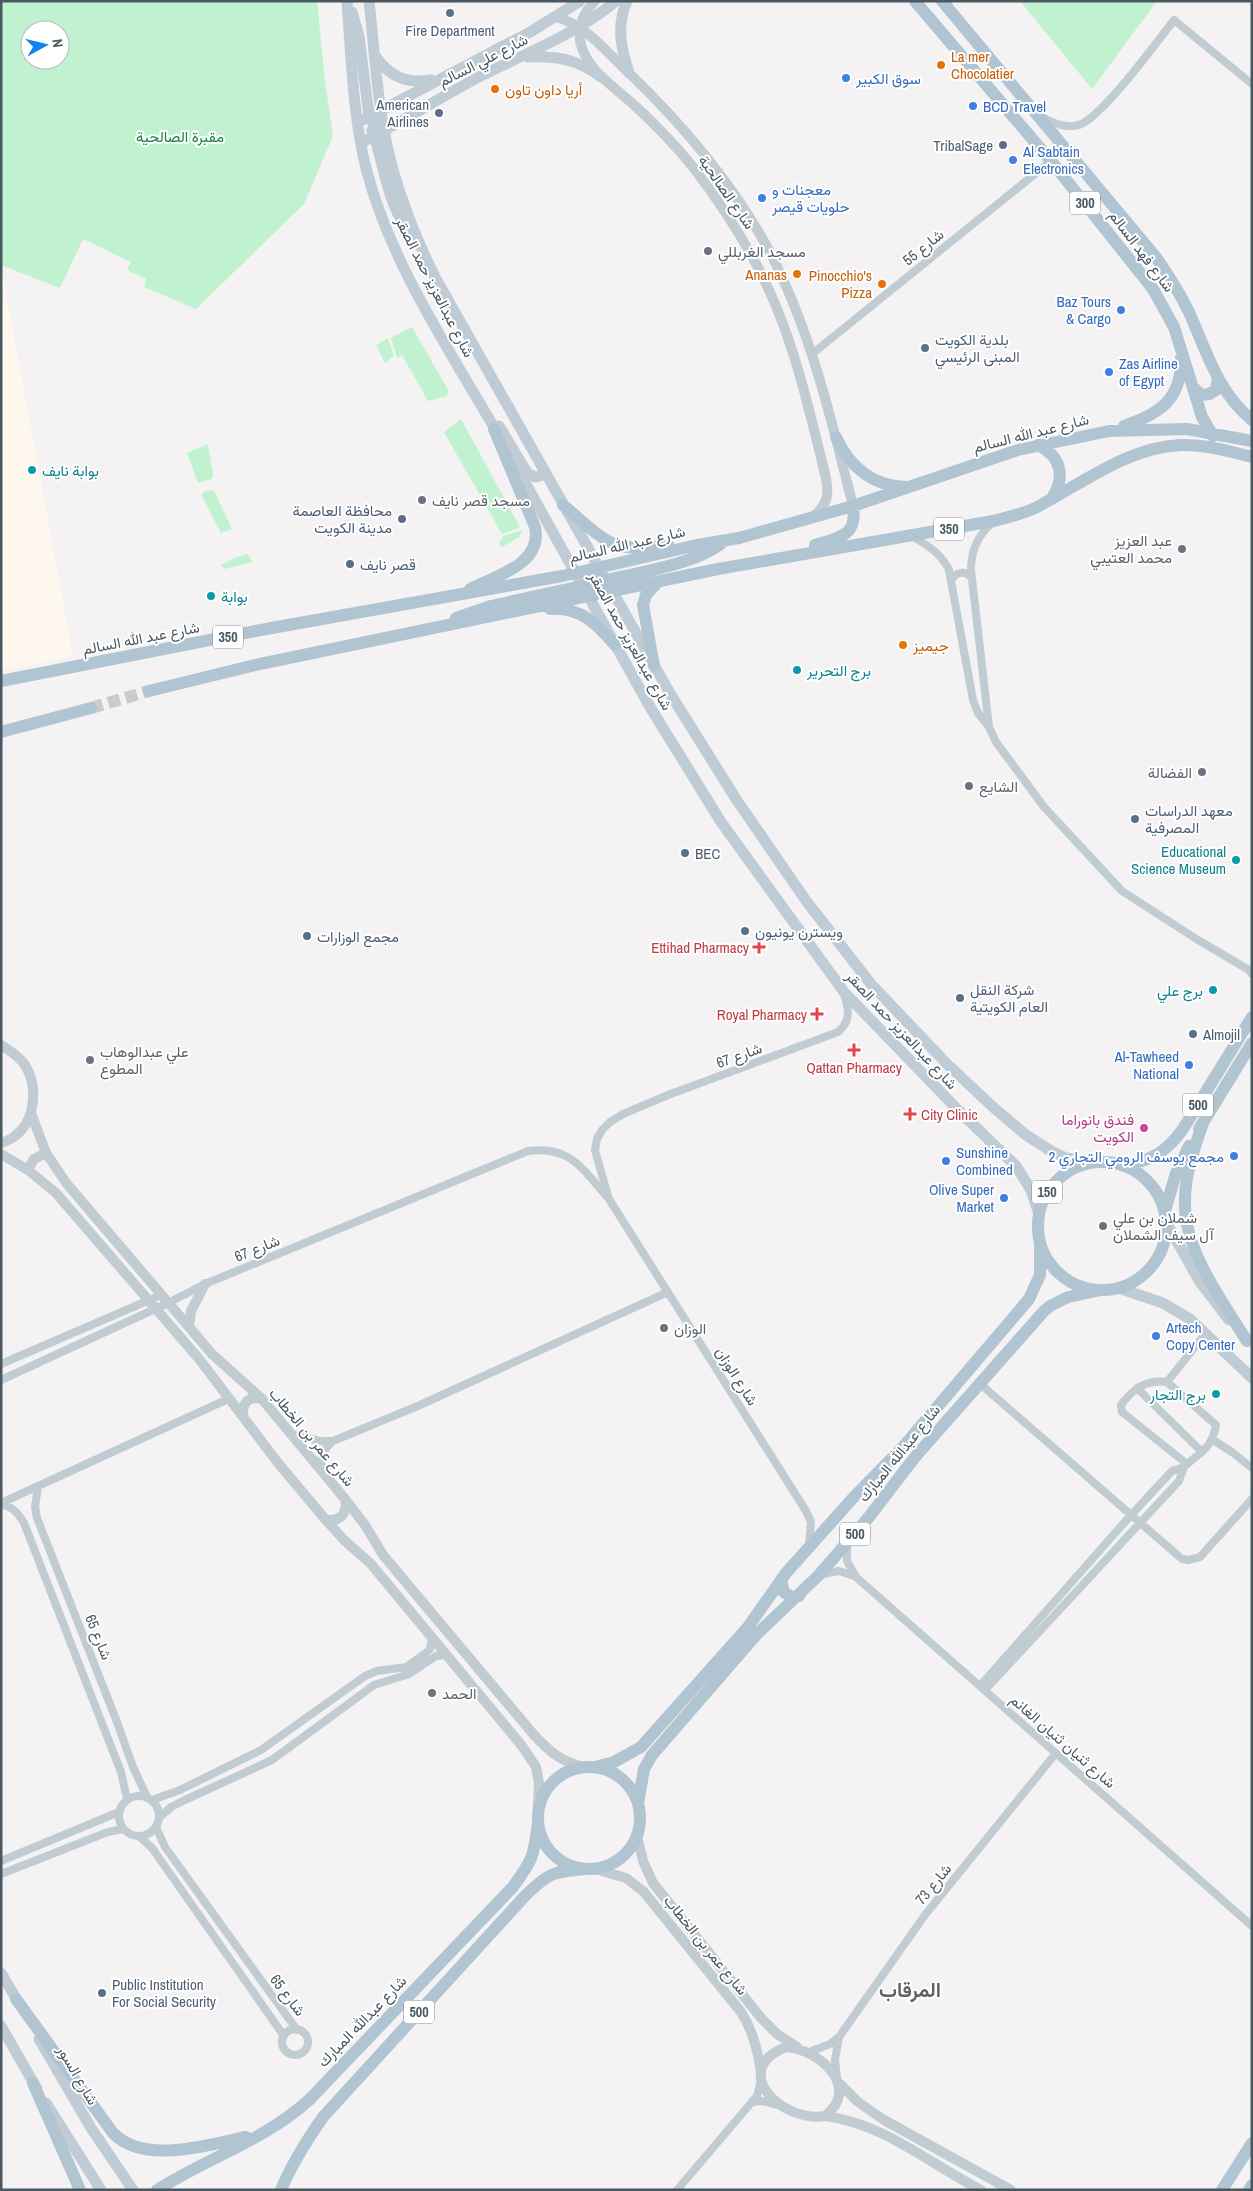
<svg xmlns="http://www.w3.org/2000/svg" width="1253" height="2191" viewBox="0 0 1253 2191" font-family="'Archivo Narrow',Vazirmatn,sans-serif">
  <style>
    .commercial { fill: #fdf7ed }
    .green { fill: #c0f2cf; fill-rule: evenodd }
    .lines { fill: none; stroke-linecap: round; stroke-linejoin: round }
    .primary-tunnel { stroke: #c9ccce; stroke-width: 12; stroke-dasharray: 12 6; stroke-linecap: butt }
    .minor { stroke: #c0cbd2; stroke-width: 8 }
    .tertiary { stroke: #c0cbd2; stroke-width: 10 }
    .secondary { stroke: #bfccd6; stroke-width: 11 }
    .primary { stroke: #b1c4d2; stroke-width: 12 }
    .service-dot { fill: #5c6f8a; stroke: #fff; stroke-width: 2 }
    .food-dot { fill: #e8710a; stroke: #fff; stroke-width: 2 }
    .shop-dot { fill: #3f7fe0; stroke: #fff; stroke-width: 2 }
    .worship-dot { fill: #6b7280; stroke: #fff; stroke-width: 2 }
    .culture-dot { fill: #0f9aa8; stroke: #fff; stroke-width: 2 }
    .health-dot { fill: #e0444e; stroke: #fff; stroke-width: 2 }
    .hotel-dot { fill: #d1479c; stroke: #fff; stroke-width: 2 }
    .labels { text-anchor: middle; dominant-baseline: central; stroke-width: 4; stroke-linejoin: round; paint-order: stroke }
    .shield { fill: #fff; stroke: #808a90; stroke-width: 1 }
    .shield-label { font-size: 14px; font-weight: bold; fill: #495861 }
    .service-label { font-size: 15px; fill: #4e5e75; stroke: #fff; text-anchor: start }
    .food-label { font-size: 15px; fill: #c56008; stroke: #fff; text-anchor: start }
    .street-label { font-size: 15px; fill: #495861; stroke: #fff }
    .shop-label { font-size: 15px; fill: #366cbe; stroke: #fff; text-anchor: start }
    .park-label { font-size: 15px; fill: #138341; stroke: #fff }
    .worship-label { font-size: 15px; fill: #5b616d; stroke: #fff; text-anchor: start }
    .culture-label { font-size: 15px; fill: #0d838f; stroke: #fff; text-anchor: start }
    .health-label { font-size: 15px; fill: #be3a42; stroke: #fff; text-anchor: end }
    .hotel-label { font-size: 15px; fill: #b23c85; stroke: #fff; text-anchor: end }
    .district-label { font-size: 20px; font-weight: bold; fill: #5e6368; stroke: #fff }
  </style>
  <rect width="100%" height="100%" fill="#f4f2f2"/>
  <path class="commercial" d="M 1,265 L 73,656 L 1,671 Z"/>
  <path class="green" d="M 1,1 L 317,1 L 325,81 L 333,136 L 304,204 L 196,309 L 144,287 L 146,279 L 127,270 L 131,262 L 83,239 L 60,288 L 1,265 ZM 30,30 L 60,30 L 60,60 L 30,60 Z
    M 1020,1 L 1157,1 L 1092,89 Z
    M 412,327 L 448,390 L 447,396 L 428,401 L 402,355 L 397,358 L 391,338 Z
    M 388,338 L 394,356 L 385,363 L 376,345 Z
    M 461,419 L 520,527 L 502,534 L 444,432 Z
    M 208,444 L 213,475 L 212,479 L 198,483 L 187,453 Z
    M 208,490 L 214,491 L 232,529 L 221,533 L 201,494 Z
    M 523,530 L 519,537 L 502,547 L 499,544 L 503,536 Z
    M 248,554 L 252,562 L 225,569 L 221,565 L 237,557 Z"/>
  <g class="lines">
    <path class="primary-tunnel" d="M 91,708 L 149,691"/>
    <path class="minor" d="M 1042,117 C 1054,123 1065,129 1079,125 C 1102,117 1157,42 1174,20 L 1252,84
      M 812,354 L 1051,161
      M 992,523 C 977,536 971,551 971,570 L 989,727 L 996,742 L 1044,807 L 1122,891 L 1198,940 L 1249,970 L 1252,974
      M 912,536 C 927,545 941,553 949,570 L 973,700 L 978,713 L 989,727
      M 951,581 C 956,571 966,570 972,579
      M 608,1196 L 595,1150 L 597,1139 L 602,1130 L 610,1122 L 623,1114 L 668,1095 L 838,1032 C 851,1021 849,1010 844,994
      M 1,1364 L 161,1295
      M 1,1380 L 168,1303 L 205,1284 L 528,1151 C 571,1145 583,1170 609,1199 L 806,1511 L 811,1522 L 809,1546
      M 1167,1382 L 1206,1333
      M 979,1383 L 1182,1559 L 1188,1560 L 1200,1557 L 1252,1499
      M 1137,1388 L 1202,1452
      M 291,1434 L 320,1441 L 333,1441
      M 1213,1440 L 1232,1452 L 1252,1468
      M 1184,1467 C 1200,1452 1212,1449 1216,1425 L 1167,1382 C 1146,1379 1133,1389 1121,1405 L 1122,1412 L 1187,1464
      M 322,1470 C 319,1457 323,1450 333,1441 L 420,1405 L 668,1292
      M 38,1486 L 35,1507 L 37,1518 L 117,1722 L 133,1767 L 147,1797
      M 1,1503 L 228,1399
      M 1,1504 C 13,1507 18,1513 24,1523 L 121,1772 L 127,1799
      M 847,1544 L 847,1561 L 856,1577 L 1252,1926
      M 823,1574 L 839,1571 L 854,1576
      M 980,1686 L 1131,1515 L 1172,1471 L 1184,1467 L 1179,1481 L 985,1690
      M119 1816a20 20 0 1 1 40 0a20 20 0 1 1-40 0Z
      M 152,1800 L 180,1790 L 261,1750 L 365,1676 L 377,1671 L 406,1667 L 426,1653 L 430,1649 L 432,1638
      M 160,1817 L 171,1807 L 185,1800 L 272,1760 L 374,1685 L 409,1674 L 436,1656 L 446,1655
      M 156,1827 L 165,1847 L 297,2030
      M 140,1837 L 152,1848 L 284,2036
      M 1,1861 L 119,1812
      M 1,1874 L 108,1832 L 123,1829
      M282 2042a13 13 0 1 1 26 0a13 13 0 1 1-26 0Z
      M 809,2052 L 830,2044 L 839,2037 L 925,1915 L 1056,1753
      M 837,2077 L 835,2060 L 839,2037
      M 752,2102 L 762,2101 L 778,2105
      M 677,2190 L 757,2096 L 761,2080"/>
    <path class="tertiary" d="M 595,1 C 580,16 575,33 584,53 C 594,75 616,88 633,104 C 654,123 675,145 693,167 C 722,205 749,246 769,290 C 796,349 810,414 826,478 C 829,496 828,503 814,516
      M 556,17 C 587,25 607,53 630,74 C 685,127 738,190 773,258 C 812,336 832,422 853,506
      M 1,1045 C 10,1051 19,1056 25,1065 C 38,1086 36,1120 15,1136 C 12,1139 6,1141 1,1143
      M 31,1113 L 46,1153 L 67,1184 L 212,1354 L 262,1399 L 345,1499 L 365,1525 L 383,1555 L 534,1735 C 551,1753 559,1760 583,1767
      M 1,1154 L 28,1170 L 56,1193 L 200,1360 L 278,1463 L 325,1519 L 344,1540 L 371,1564 L 522,1746 L 536,1767 L 539,1783 L 538,1808
      M 28,1170 L 34,1159 L 46,1153
      M 189,1327 L 191,1311 L 205,1284
      M 244,1418 C 240,1404 249,1395 262,1399
      M 325,1519 C 339,1523 348,1514 345,1499
      M 637,1836 L 643,1861 L 653,1883 L 762,2019 L 777,2034 L 797,2047
      M 595,1869 L 626,1878 L 644,1892 L 741,2012 C 753,2031 757,2049 761,2071
      M 786,2047 C 819,2049 862,2088 825,2116 C 780,2123 729,2069 786,2047 Z
      M 839,2083 L 858,2102 L 884,2120 L 1011,2190
      M 825,2116 C 883,2123 930,2164 981,2190"/>
    <path class="secondary" d="M 347,1 C 351,53 353,118 366,168 C 390,263 451,352 499,436
      M 369,1 C 374,44 376,88 384,130 C 393,182 412,230 435,277 L 671,695 L 736,799 L 807,902 L 871,984 L 947,1064 L 993,1107 L 1026,1135 L 1051,1151 L 1066,1158 L 1093,1162
      M 627,1 C 616,26 621,48 629,73
      M 352,12 L 359,36 L 369,116 L 375,127 L 381,132
      M 376,57 C 390,77 407,84 431,80
      M 528,57 C 556,56 578,59 601,77
      M 359,122 L 532,31 L 580,1
      M 372,130 C 385,164 386,208 413,235
      M 362,142 C 402,122 439,98 479,77 C 526,53 575,35 616,1
      M 499,426 L 528,474 L 536,477 L 546,474
      M 512,459 L 650,707 L 721,822 L 844,992 L 958,1110 L 1016,1166 L 1031,1190 L 1039,1214
      M 1166,1222 L 1200,1282 L 1229,1320
      M 1118,1288 L 1163,1303 L 1190,1319 L 1252,1378
      M 1,1973 L 20,2005
      M 1,2026 L 37,2089
      M 39,2039 L 91,2128 L 133,2190
      M 46,2103 L 101,2190"/>
    <path class="primary" d="M 915,1 L 1051,161 L 1153,289 L 1174,327 L 1202,417 L 1213,436
      M 942,1 L 1155,256 C 1168,274 1179,292 1189,312 C 1206,350 1218,393 1252,420
      M 1193,387 L 1201,395 L 1209,394 L 1216,390 L 1218,378
      M 1124,426 C 1159,414 1182,400 1181,358
      M 836,437 C 849,466 872,486 906,487
      M 1038,445 C 1061,456 1066,477 1052,498
      M 563,505 C 578,517 600,540 617,545 C 633,550 653,546 669,546
      M 815,545 C 839,538 858,536 853,506
      M 591,587 L 602,581 C 635,573 699,564 724,541
      M 470,589 C 496,576 543,564 535,527 L 494,429
      M 550,609 C 581,607 597,624 615,645
      M 456,618 L 491,606 L 591,584 L 597,580 L 599,569
      M 654,666 L 643,605 L 646,595 L 658,582
      M 1,681 L 266,629 L 562,576 L 697,545 L 739,538 L 853,506 L 1018,450 L 1109,431 L 1187,429 L 1252,441
      M 149,691 L 255,665 L 718,569 L 993,521 C 1008,517 1024,514 1037,507 C 1083,483 1126,448 1180,445 C 1204,444 1228,451 1252,457
      M 1,732 L 91,708
      M 1203,1123 C 1194,1149 1184,1177 1185,1205 C 1185,1252 1223,1302 1247,1341
      M 1199,1129 L 1252,1043
      M1038 1226a64 64 0 1 1 128 0a64 64 0 1 1-128 0Z
      M 1123,1164 C 1150,1163 1167,1151 1183,1129 L 1252,1017
      M 1165,1211 L 1176,1173 L 1189,1146
      M 781,1580 L 784,1592 L 791,1597 L 799,1596
      M538 1818a51 51 0 1 1 102 0a51 51 0 1 1-102 0Z
      M 595,1767 L 614,1762 L 641,1747 L 748,1627 L 786,1573 L 853,1498 L 904,1446 L 1029,1299 L 1040,1275 L 1040,1243
      M 638,1804 L 644,1769 L 652,1755 L 756,1635 L 819,1575 L 869,1517 L 915,1457 L 1044,1311 L 1050,1306 L 1068,1297 L 1101,1290
      M 16,1999 L 113,2133 C 144,2165 207,2145 246,2137
      M 33,2083 L 80,2190
      M 157,2190 C 207,2158 266,2140 310,2099 L 512,1888 C 532,1861 534,1857 538,1823
      M 281,2190 C 292,2163 307,2140 323,2117 L 524,1897 C 548,1873 552,1872 585,1869
      M 1222,2190 L 1252,2143
      M 1249,2190 L 1252,2185"/>
  </g>
  <g class="service-dot">
    <circle cx="450" cy="13" r="5"/>
    <circle cx="439" cy="113" r="5"/>
    <circle cx="1003" cy="145" r="5"/>
    <circle cx="925" cy="348" r="5"/>
    <circle cx="402" cy="519" r="5"/>
    <circle cx="350" cy="564" r="5"/>
    <circle cx="1135" cy="819" r="5"/>
    <circle cx="685" cy="853" r="5"/>
    <circle cx="745" cy="931" r="5"/>
    <circle cx="307" cy="936" r="5"/>
    <circle cx="960" cy="998" r="5"/>
    <circle cx="1193" cy="1034" r="5"/>
    <circle cx="102" cy="1993" r="5"/>
  </g>
  <g class="food-dot">
    <circle cx="941" cy="65" r="5"/>
    <circle cx="495" cy="89" r="5"/>
    <circle cx="797" cy="274" r="5"/>
    <circle cx="882" cy="284" r="5"/>
    <circle cx="903" cy="645" r="5"/>
  </g>
  <g class="shop-dot">
    <circle cx="846" cy="78" r="5"/>
    <circle cx="973" cy="106" r="5"/>
    <circle cx="1013" cy="160" r="5"/>
    <circle cx="762" cy="198" r="5"/>
    <circle cx="1121" cy="310" r="5"/>
    <circle cx="1109" cy="372" r="5"/>
    <circle cx="1189" cy="1065" r="5"/>
    <circle cx="1234" cy="1156" r="5"/>
    <circle cx="946" cy="1161" r="5"/>
    <circle cx="1004" cy="1198" r="5"/>
    <circle cx="1156" cy="1336" r="5"/>
  </g>
  <g class="worship-dot">
    <circle cx="708" cy="251" r="5"/>
    <circle cx="422" cy="500" r="5"/>
    <circle cx="1182" cy="549" r="5"/>
    <circle cx="1202" cy="772" r="5"/>
    <circle cx="969" cy="786" r="5"/>
    <circle cx="90" cy="1060" r="5"/>
    <circle cx="1103" cy="1226" r="5"/>
    <circle cx="664" cy="1328" r="5"/>
    <circle cx="432" cy="1693" r="5"/>
  </g>
  <g class="culture-dot">
    <circle cx="32" cy="470" r="5"/>
    <circle cx="211" cy="596" r="5"/>
    <circle cx="797" cy="670" r="5"/>
    <circle cx="1236" cy="860" r="5"/>
    <circle cx="1213" cy="990" r="5"/>
    <circle cx="1216" cy="1394" r="5"/>
  </g>
  <g class="health-dot">
    <path d="M756.5 939.5h5v5h5v5h-5v5h-5v-5h-5v-5h5z"/>
    <path d="M814.5 1006.5h5v5h5v5h-5v5h-5v-5h-5v-5h5z"/>
    <path d="M851.5 1042.5h5v5h5v5h-5v5h-5v-5h-5v-5h5z"/>
    <path d="M907.5 1106.5h5v5h5v5h-5v5h-5v-5h-5v-5h5z"/>
  </g>
  <circle class="hotel-dot" cx="1144" cy="1128" r="5"/>
  <g class="labels">
    <g class="shield">
      <rect x="1070" y="191.5" width="30" height="23" rx="4"/>
      <rect x="934" y="517.5" width="30" height="23" rx="4"/>
      <rect x="213" y="625.5" width="30" height="23" rx="4"/>
      <rect x="1183" y="1093.5" width="30" height="23" rx="4"/>
      <rect x="1032" y="1180.5" width="30" height="23" rx="4"/>
      <rect x="840" y="1522.5" width="30" height="23" rx="4"/>
      <rect x="404" y="2000.5" width="30" height="23" rx="4"/>
    </g>
    <g class="shield-label">
      <text x="1085" y="203">300</text>
      <text x="949" y="529">350</text>
      <text x="228" y="637">350</text>
      <text x="1198" y="1105">500</text>
      <text x="1047" y="1192">150</text>
      <text x="855" y="1534">500</text>
      <text x="419" y="2012">500</text>
    </g>
    <g class="service-label">
      <text x="450" y="30" text-anchor="middle">Fire Department</text>
      <text x="429" y="104" text-anchor="end">American<tspan x="429" dy="17">Airlines</tspan></text>
      <text x="993" y="145" text-anchor="end">TribalSage</text>
      <text x="935" y="339">بلدية الكويت<tspan x="935" dy="17">المبنى الرئيسي</tspan></text>
      <text x="392" y="510" text-anchor="end">محافظة العاصمة<tspan x="392" dy="17">مدينة الكويت</tspan></text>
      <text x="360" y="564">قصر نايف</text>
      <text x="1145" y="810">معهد الدراسات<tspan x="1145" dy="17">المصرفية</tspan></text>
      <text x="695" y="853">BEC</text>
      <text x="755" y="931">ويسترن يونيون</text>
      <text x="317" y="936">مجمع الوزارات</text>
      <text x="970" y="989">شركة النقل<tspan x="970" dy="17">العام الكويتية</tspan></text>
      <text x="1203" y="1034">Almojil</text>
      <text x="112" y="1984">Public Institution<tspan x="112" dy="17">For Social Security</tspan></text>
    </g>
    <g class="food-label">
      <text x="951" y="56">La mer<tspan x="951" dy="17">Chocolatier</tspan></text>
      <text x="505" y="89">أريا داون تاون</text>
      <text x="787" y="274" text-anchor="end">Ananas</text>
      <text x="872" y="275" text-anchor="end">Pinocchio's<tspan x="872" dy="17">Pizza</tspan></text>
      <text x="913" y="645">جيميز</text>
    </g>
    <g class="street-label">
      <text transform="translate(483 60) rotate(-27)">شارع علي السالم</text>
      <text transform="translate(727 192) rotate(55)">شارع الصالحية</text>
      <text transform="translate(923 247) rotate(-39)">شارع 55</text>
      <text transform="translate(1142 251) rotate(53)">شارع فهد السالم</text>
      <text transform="translate(435 287) rotate(63)">شارع عبدالعزيز حمد الصقر</text>
      <text transform="translate(1031 433) rotate(-14)">شارع عبد الله السالم</text>
      <text transform="translate(627 544) rotate(-13)">شارع عبد الله السالم</text>
      <text transform="translate(141 638) rotate(-11)">شارع عبد الله السالم</text>
      <text transform="translate(631 641) rotate(61)">شارع عبدالعزيز حمد الصقر</text>
      <text transform="translate(902 1030) rotate(47)">شارع عبدالعزيز حمد الصقر</text>
      <text transform="translate(739 1055) rotate(-20)">شارع 67</text>
      <text transform="translate(257 1248) rotate(-22)">شارع 67</text>
      <text transform="translate(737 1376) rotate(58)">شارع الوزان</text>
      <text transform="translate(312 1437) rotate(50)">شارع عمر بن الخطاب</text>
      <text transform="translate(899 1453) rotate(-51)">شارع عبدالله المبارك</text>
      <text transform="translate(99 1637) rotate(68)">شارع 65</text>
      <text transform="translate(1063 1741) rotate(41)">شارع ثنيان ثنيان الغانم</text>
      <text transform="translate(933 1884) rotate(-51)">شارع 73</text>
      <text transform="translate(706 1945) rotate(51)">شارع عمر بن الخطاب</text>
      <text transform="translate(288 1995) rotate(53)">شارع 65</text>
      <text transform="translate(362 2021) rotate(-46)">شارع عبدالله المبارك</text>
      <text transform="translate(78 2075) rotate(60)">شارع السور</text>
    </g>
    <g class="shop-label">
      <text x="856" y="78">سوق الكبير</text>
      <text x="983" y="106">BCD Travel</text>
      <text x="1023" y="151">Al Sabtain<tspan x="1023" dy="17">Electronics</tspan></text>
      <text x="772" y="189">معجنات و<tspan x="772" dy="17">حلويات قيصر</tspan></text>
      <text x="1111" y="301" text-anchor="end">Baz Tours<tspan x="1111" dy="17">&amp; Cargo</tspan></text>
      <text x="1119" y="363">Zas Airline<tspan x="1119" dy="17">of Egypt</tspan></text>
      <text x="1179" y="1056" text-anchor="end">Al-Tawheed<tspan x="1179" dy="17">National</tspan></text>
      <text x="956" y="1152">Sunshine<tspan x="956" dy="17">Combined</tspan></text>
      <text x="1224" y="1156" text-anchor="end">مجمع يوسف الرومي التجاري 2</text>
      <text x="994" y="1189" text-anchor="end">Olive Super<tspan x="994" dy="17">Market</tspan></text>
      <text x="1166" y="1327">Artech<tspan x="1166" dy="17">Copy Center</tspan></text>
    </g>
    <g class="park-label">
      <text x="180" y="136">مقبرة الصالحية</text>
    </g>
    <g class="worship-label">
      <text x="718" y="251">مسجد الغربللي</text>
      <text x="432" y="500">مسجد قصر نايف</text>
      <text x="1172" y="540" text-anchor="end">عبد العزيز<tspan x="1172" dy="17">محمد العتيبي</tspan></text>
      <text x="1192" y="772" text-anchor="end">الفضالة</text>
      <text x="979" y="786">الشايع</text>
      <text x="100" y="1051">علي عبدالوهاب<tspan x="100" dy="17">المطوع</tspan></text>
      <text x="1113" y="1217">شملان بن علي<tspan x="1113" dy="17">آل سيف الشملان</tspan></text>
      <text x="674" y="1328">الوزان</text>
      <text x="442" y="1693">الحمد</text>
    </g>
    <g class="culture-label">
      <text x="42" y="470">بوابة نايف</text>
      <text x="221" y="596">بوابة</text>
      <text x="807" y="670">برج التحرير</text>
      <text x="1226" y="851" text-anchor="end">Educational<tspan x="1226" dy="17">Science Museum</tspan></text>
      <text x="1203" y="990" text-anchor="end">برج علي</text>
      <text x="1206" y="1394" text-anchor="end">برج التجار</text>
    </g>
    <g class="health-label">
      <text x="749" y="947">Ettihad Pharmacy</text>
      <text x="807" y="1014">Royal Pharmacy</text>
      <text x="854" y="1067" text-anchor="middle">Qattan Pharmacy</text>
      <text x="921" y="1114" text-anchor="start">City Clinic</text>
    </g>
    <g class="hotel-label">
      <text x="1134" y="1119">فندق بانوراما<tspan x="1134" dy="17">الكويت</tspan></text>
    </g>
    <g class="district-label">
      <text x="910" y="1989">المرقاب</text>
    </g>
  </g>
  <rect width="1253" height="2191" fill="none" stroke="#495861" stroke-width="5"/>
  <g transform="translate(45 45) rotate(82)"><circle r="24" fill="#ffffff" stroke="#b6bcc0"/>
  <path d="M0-4L9 19L0 12L-9 19Z" fill="#1185ef"/>
  <text y="-8" font-size="14" font-weight="bold" text-anchor="middle" fill="#495861">N</text>
  </g>
</svg>
